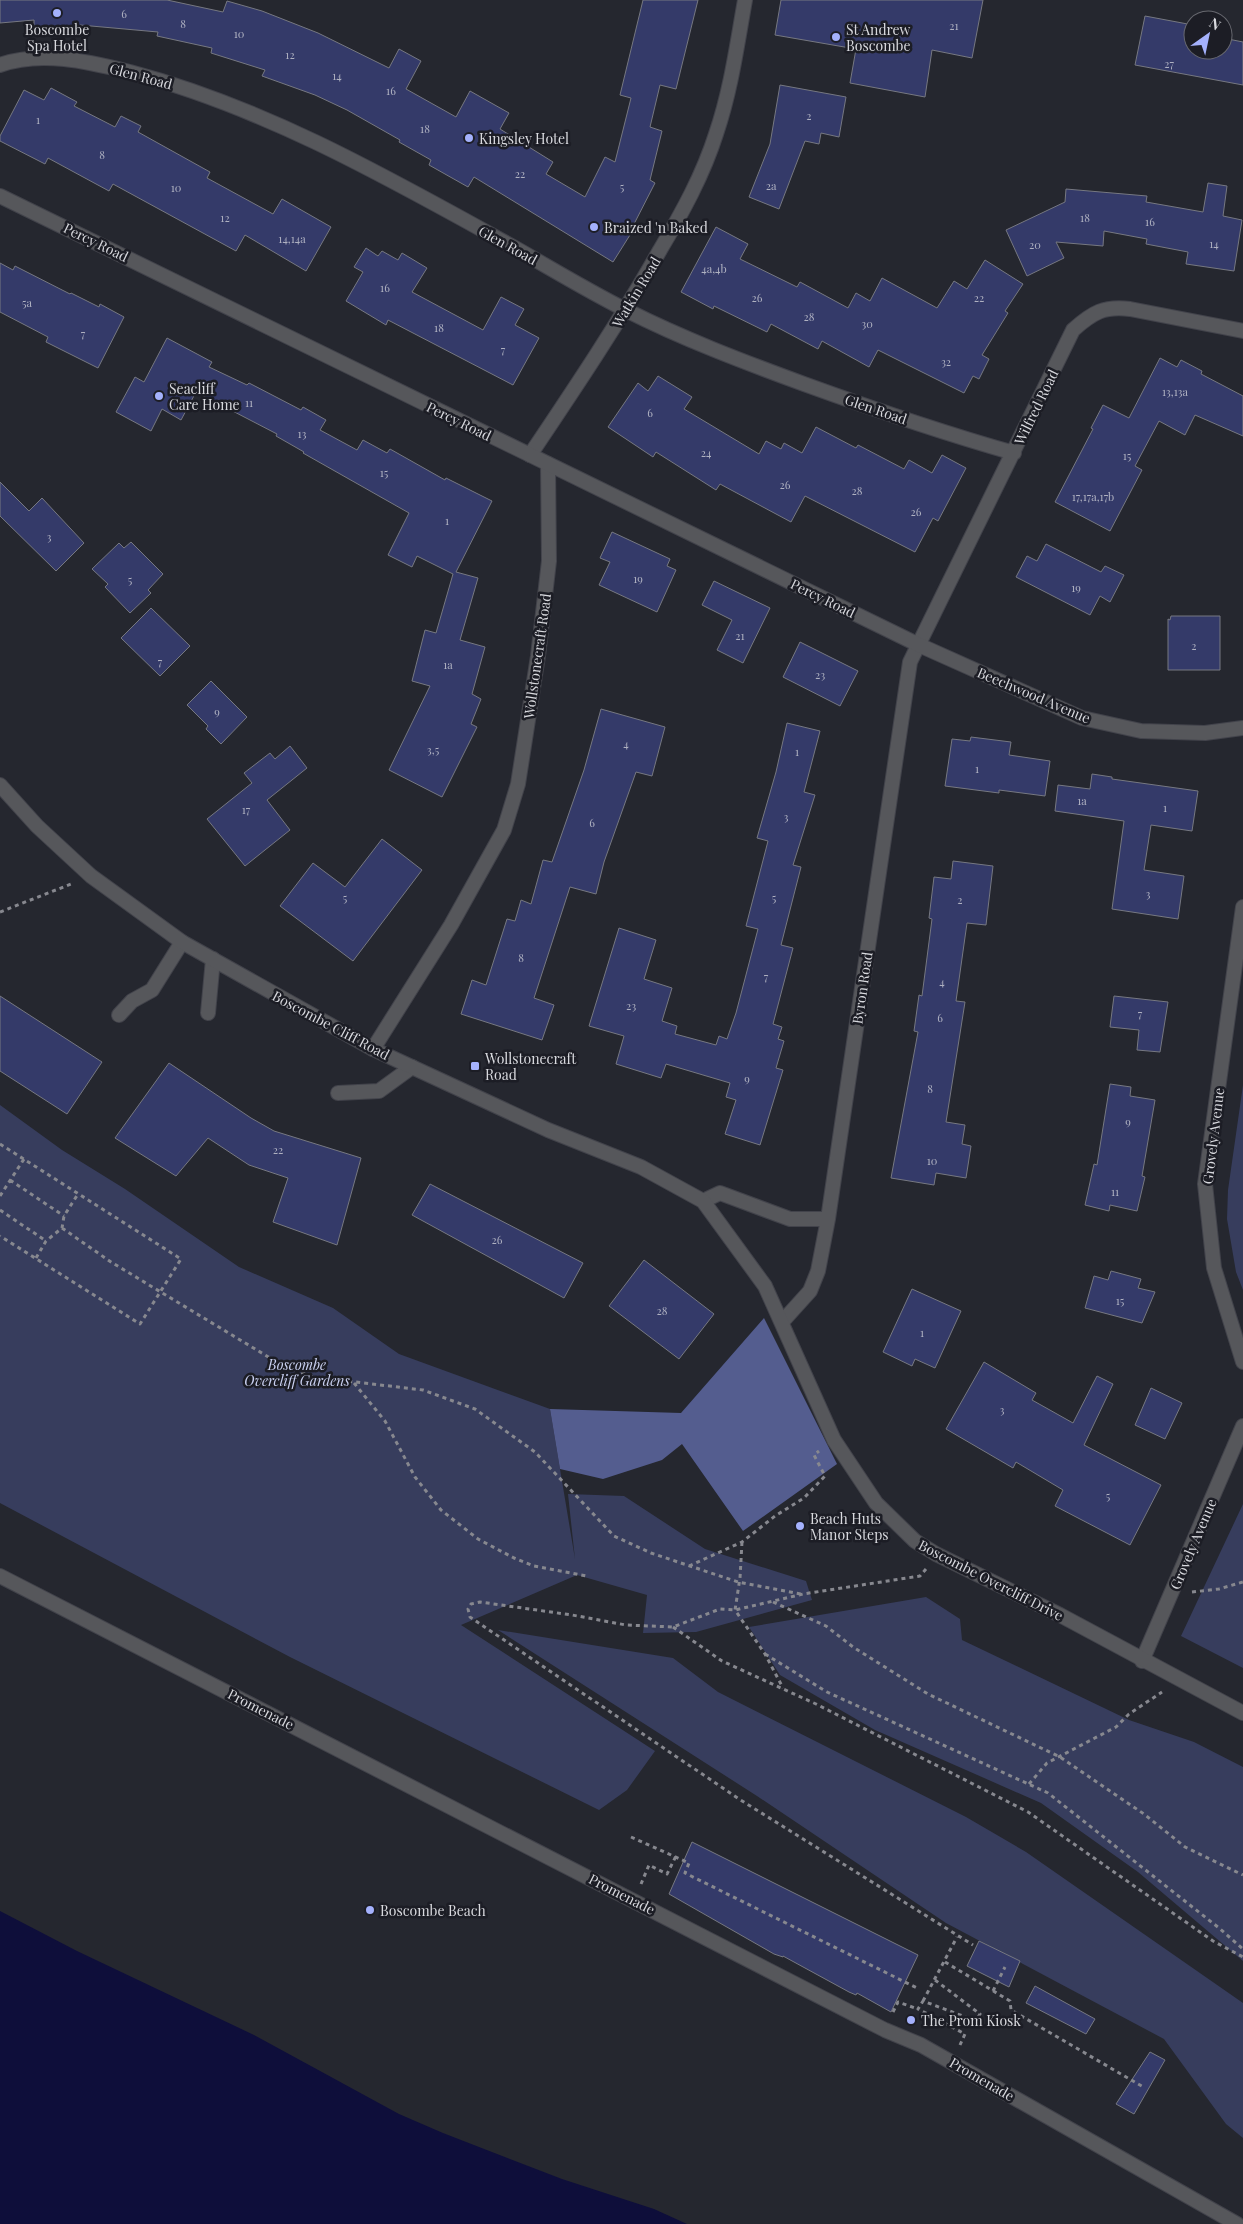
<svg xmlns="http://www.w3.org/2000/svg" width="1243" height="2224" viewBox="0 0 1243 2224" font-family="'Playfair Display',serif">
  <style>
    .green { fill: #373d5d }
    .forest { fill: #545d8f }
    .water { fill: #0e0e3a }
    .building { fill: #343a69; stroke: #767881 }
    .lines { fill: none; stroke-linecap: round; stroke-linejoin: round }
    .service-casing { stroke: #42434b; stroke-width: 16 }
    .pedestrian-casing { stroke: #42434b; stroke-width: 16 }
    .minor-casing { stroke: #42434b; stroke-width: 16 }
    .tertiary-casing { stroke: #42434b; stroke-width: 16 }
    .path { stroke: #87888f; stroke-width: 3; stroke-dasharray: 4 4; stroke-linecap: butt }
    .service { stroke: #56575b; stroke-width: 14 }
    .pedestrian { stroke: #56575b; stroke-width: 14 }
    .minor { stroke: #56575b; stroke-width: 14 }
    .tertiary { stroke: #56575b; stroke-width: 14 }
    .poi-dot { fill: #a4b1fc; stroke: #1c1d25; stroke-width: 2 }
    .labels { text-anchor: middle; dominant-baseline: central; stroke-width: 5; stroke-linejoin: round; paint-order: stroke }
    .number-label { font-size: 11px; fill: #afb1c1 }
    .poi-label { font-size: 14px; fill: #d8d9de; stroke: #1c1d25; text-anchor: start }
    .street-label { font-size: 14px; fill: #d8d9de; stroke: #1c1d25 }
    .park-label { font-size: 14px; font-style: italic; fill: #cad1f1; stroke: #1c1d25 }
  </style>
  <rect width="100%" height="100%" fill="#25272f"/>
  <path class="green" d="M 1243,1085 L 1243,1290 L 1236,1272 L 1227,1219 L 1228,1190 Z
    M 0,1105 L 62,1150 L 125,1189 L 239,1267 L 333,1308 L 399,1354 L 550,1409 L 575,1559 L 568,1494 L 624,1496 L 705,1549 L 806,1581 L 812,1600 L 696,1632 L 643,1633 L 647,1595 L 577,1575 L 461,1625 L 655,1751 L 627,1790 L 599,1810 L 290,1657 L 0,1503 Z
    M 1243,1504 L 1243,1668 L 1181,1636 Z
    M 926,1597 L 960,1619 L 962,1640 L 1129,1720 L 1194,1742 L 1243,1767 L 1243,1961 L 1138,1872 L 1041,1803 L 875,1730 L 780,1675 L 749,1627 Z
    M 498,1630 L 673,1658 L 718,1692 L 966,1817 L 1026,1852 L 1243,2003 L 1243,2138 L 1226,2124 L 1164,2039 L 946,1923 L 757,1796 Z"/>
  <path class="forest" d="M 764,1318 L 837,1464 L 743,1531 L 682,1444 L 662,1460 L 603,1479 L 560,1469 L 550,1409 L 681,1413 Z"/>
  <path class="water" d="M 0,1911 L 77,1951 L 254,2035 L 399,2114 L 443,2133 L 562,2179 L 654,2209 L 687,2224 L 0,2224 Z"/>
  <path class="building" d="M 0,0 L 167,0 L 223,12 L 227,1 L 262,11 L 318,33 L 389,68 L 399,49 L 421,61 L 406,89 L 456,117 L 470,91 L 509,113 L 500,129 L 553,162 L 546,174 L 585,197 L 605,157 L 615,162 L 631,98 L 620,95 L 643,0 L 698,0 L 676,89 L 660,85 L 650,127 L 662,131 L 650,180 L 655,183 L 633,226 L 635,227 L 613,262 L 474,177 L 468,187 L 429,165 L 431,160 L 399,142 L 400,140 L 347,110 L 315,95 L 262,76 L 265,70 L 211,53 L 212,48 L 157,36 L 158,32 L 80,25 L 80,27 L 34,27 L 34,20 L 0,23 Z
    M 781,0 L 983,0 L 972,58 L 932,50 L 925,97 L 850,83 L 856,49 L 775,35 Z
    M 1145,16 L 1193,25 L 1193,50 L 1223,50 L 1223,38 L 1243,42 L 1243,85 L 1135,65 Z
    M 780,85 L 846,97 L 839,137 L 821,133 L 819,144 L 805,141 L 779,209 L 749,197 L 770,144 Z
    M 51,88 L 77,102 L 74,106 L 115,127 L 121,116 L 141,126 L 138,132 L 210,172 L 207,178 L 273,214 L 282,199 L 331,227 L 306,271 L 245,235 L 236,251 L 113,184 L 109,191 L 48,158 L 45,164 L 0,141 L 0,136 L 24,90 L 44,100 Z
    M 1208,183 L 1227,186 L 1223,216 L 1242,220 L 1234,271 L 1186,264 L 1188,252 L 1146,244 L 1147,239 L 1104,231 L 1103,246 L 1056,242 L 1064,258 L 1027,276 L 1006,230 L 1065,202 L 1066,189 L 1147,196 L 1146,202 L 1203,212 Z
    M 716,227 L 748,244 L 740,259 L 797,287 L 800,282 L 848,308 L 856,293 L 870,301 L 882,278 L 937,308 L 954,281 L 967,289 L 985,260 L 1023,284 L 1005,311 L 1008,313 L 982,355 L 989,359 L 979,379 L 973,376 L 964,393 L 878,350 L 869,367 L 822,341 L 818,349 L 771,324 L 767,332 L 714,306 L 713,309 L 681,292 Z
    M 366,248 L 378,256 L 382,251 L 398,260 L 402,253 L 427,268 L 412,292 L 483,330 L 501,297 L 524,309 L 515,325 L 539,338 L 513,385 L 388,320 L 386,325 L 346,301 L 363,272 L 354,267 Z
    M 0,263 L 13,270 L 15,266 L 70,294 L 71,293 L 99,307 L 100,304 L 124,317 L 98,368 L 46,342 L 48,337 L 0,312 Z
    M 167,338 L 212,362 L 209,367 L 247,385 L 249,383 L 301,410 L 303,407 L 326,420 L 320,430 L 357,450 L 363,440 L 387,453 L 390,449 L 445,480 L 446,478 L 492,501 L 456,572 L 478,578 L 460,640 L 485,647 L 472,694 L 481,699 L 471,724 L 477,727 L 442,797 L 389,770 L 430,686 L 412,681 L 425,630 L 436,633 L 453,574 L 417,556 L 412,567 L 388,555 L 409,513 L 303,453 L 304,452 L 276,436 L 277,434 L 196,392 L 181,420 L 162,409 L 151,431 L 116,412 L 135,377 L 144,382 Z
    M 1160,358 L 1177,367 L 1181,360 L 1202,371 L 1201,374 L 1243,396 L 1243,436 L 1195,415 L 1185,435 L 1159,421 L 1135,466 L 1142,470 L 1110,531 L 1055,502 L 1093,429 L 1091,428 L 1103,405 L 1129,418 Z
    M 658,376 L 692,397 L 684,409 L 759,454 L 766,441 L 781,449 L 784,443 L 802,453 L 816,427 L 856,448 L 858,445 L 904,469 L 909,460 L 932,473 L 942,455 L 966,468 L 938,521 L 933,518 L 915,552 L 805,496 L 791,522 L 720,484 L 716,490 L 656,452 L 653,457 L 608,427 L 638,383 L 648,391 Z
    M 0,482 L 29,511 L 42,498 L 84,543 L 56,571 L 0,516 Z
    M 612,532 L 670,559 L 667,566 L 676,570 L 657,612 L 599,585 L 610,562 L 600,558 Z
    M 131,542 L 163,574 L 148,590 L 151,593 L 130,613 L 105,587 L 108,584 L 92,569 L 119,543 L 124,548 Z
    M 1046,544 L 1101,572 L 1105,566 L 1124,575 L 1110,602 L 1100,596 L 1090,615 L 1016,577 L 1027,556 L 1037,561 Z
    M 714,581 L 770,608 L 743,663 L 717,650 L 732,620 L 702,605 Z
    M 151,608 L 190,646 L 160,676 L 121,638 Z
    M 1171,616 L 1220,616 L 1220,670 L 1168,670 L 1168,619 L 1170,620 Z
    M 800,642 L 858,671 L 840,706 L 783,677 Z
    M 211,681 L 247,717 L 221,744 L 206,729 L 208,726 L 187,705 Z
    M 601,709 L 665,727 L 652,776 L 636,772 L 604,862 L 596,894 L 570,887 L 534,998 L 554,1005 L 542,1040 L 461,1014 L 472,980 L 486,985 L 507,919 L 515,921 L 521,900 L 531,904 L 543,860 L 552,862 L 584,770 Z
    M 787,723 L 820,731 L 804,792 L 815,795 L 793,865 L 801,867 L 781,945 L 793,948 L 773,1024 L 782,1027 L 778,1039 L 784,1041 L 776,1068 L 783,1070 L 760,1145 L 725,1134 L 736,1100 L 726,1097 L 730,1083 L 666,1064 L 661,1078 L 616,1064 L 624,1036 L 589,1026 L 619,928 L 656,940 L 644,979 L 672,988 L 662,1021 L 677,1026 L 675,1034 L 716,1045 L 719,1036 L 727,1039 L 736,1013 L 758,929 L 746,926 L 768,841 L 757,838 L 776,772 Z
    M 971,737 L 1011,742 L 1009,755 L 1050,761 L 1045,796 L 999,790 L 999,793 L 945,786 L 952,739 L 970,741 Z
    M 290,746 L 307,768 L 267,800 L 290,830 L 245,866 L 207,819 L 252,783 L 244,773 L 270,753 L 275,759 Z
    M 1092,774 L 1112,777 L 1112,779 L 1198,791 L 1192,831 L 1151,825 L 1144,870 L 1184,876 L 1178,919 L 1112,909 L 1124,821 L 1055,811 L 1058,785 L 1090,789 Z
    M 382,839 L 422,870 L 353,961 L 280,906 L 313,863 L 345,887 Z
    M 953,861 L 993,866 L 986,925 L 967,923 L 956,1001 L 965,1002 L 946,1122 L 965,1125 L 962,1144 L 971,1146 L 966,1178 L 936,1173 L 934,1185 L 891,1178 L 918,1032 L 914,1031 L 919,995 L 922,996 L 932,919 L 929,918 L 934,877 L 951,879 Z
    M 0,996 L 102,1062 L 67,1114 L 0,1071 Z
    M 1114,996 L 1168,1002 L 1160,1052 L 1137,1050 L 1139,1030 L 1110,1027 Z
    M 169,1063 L 251,1118 L 274,1131 L 361,1158 L 337,1245 L 273,1222 L 288,1178 L 249,1165 L 208,1138 L 176,1176 L 115,1138 Z
    M 1110,1084 L 1131,1087 L 1130,1096 L 1155,1100 L 1142,1176 L 1145,1177 L 1137,1211 L 1110,1205 L 1109,1211 L 1085,1205 L 1094,1164 L 1097,1165 Z
    M 430,1184 L 583,1263 L 564,1298 L 412,1215 Z
    M 644,1260 L 714,1314 L 679,1359 L 609,1306 Z
    M 1111,1271 L 1141,1279 L 1138,1288 L 1155,1292 L 1142,1323 L 1085,1308 L 1094,1276 L 1108,1280 Z
    M 912,1289 L 961,1311 L 935,1368 L 915,1359 L 912,1366 L 883,1352 Z
    M 984,1362 L 1036,1393 L 1032,1400 L 1073,1423 L 1097,1376 L 1113,1384 L 1084,1445 L 1161,1485 L 1130,1545 L 1055,1506 L 1063,1490 L 1016,1462 L 1013,1468 L 946,1429 Z
    M 1151,1388 L 1182,1403 L 1165,1439 L 1135,1425 Z
    M 692,1842 L 918,1955 L 891,2012 L 857,1993 L 856,1995 L 849,1992 L 783,1956 L 783,1957 L 774,1954 L 669,1894 Z
    M 979,1941 L 1020,1961 L 1009,1987 L 967,1966 Z
    M 1035,1986 L 1095,2019 L 1086,2034 L 1026,2003 Z
    M 1150,2052 L 1165,2060 L 1134,2114 L 1116,2104 Z"/>
  <g class="lines">
    <g class="service-casing">
      <path id="service" d="M 208,1013 L 213,959
        M 119,1015 L 132,1001 L 152,990 L 182,942
        M 338,1093 L 379,1091 L 412,1067"/>
    </g>
    <g class="pedestrian-casing">
      <path id="pedestrian" d="M 0,1576 L 885,2030 L 921,2045 L 1237,2224"/>
    </g>
    <g class="minor-casing">
      <path id="minor" d="M 0,65 C 41,50 89,62 130,72 C 267,108 392,180 515,248 C 552,269 588,291 626,310 C 683,339 744,362 804,384 C 873,409 943,433 1014,453
        M 530,455 C 575,388 620,321 660,250 C 682,213 703,175 716,134 C 731,90 737,45 745,0
        M 1243,907 L 1205,1184 L 1214,1268 L 1243,1362
        M 373,1049 L 451,925 L 504,830 L 518,784 L 538,656 L 549,561 L 548,464
        M 703,1201 L 720,1193 L 790,1219 L 828,1219
        M 782,1322 L 810,1291 L 818,1271 L 828,1219 L 910,662 L 1073,330 C 1093,312 1104,306 1130,309 L 1243,331
        M 1142,1661 L 1243,1426"/>
    </g>
    <g class="tertiary-casing">
      <path id="tertiary" d="M 0,196 L 919,645 L 1082,718 L 1141,731 L 1205,733 L 1243,728
        M 0,785 L 37,826 L 91,876 L 182,942 L 373,1049 L 548,1130 L 641,1167 L 703,1201 L 765,1286 L 834,1440 L 876,1503 L 915,1541 L 936,1554 L 1060,1615 L 1243,1713"/>
    </g>
    <path class="path" d="M 0,912 L 71,884
      M 0,1144 L 181,1259 L 140,1324 L 0,1236
      M 10,1180 L 64,1216
      M 0,1196 L 24,1159
      M 0,1210 L 46,1241
      M 62,1228 L 111,1262 L 280,1364 L 313,1377 L 423,1390 L 475,1409 L 535,1452 L 614,1536 L 651,1553 L 738,1582 L 801,1594
      M 36,1258 L 46,1241 L 62,1228 L 64,1216 L 78,1194
      M 354,1383 L 385,1421 L 415,1477 L 441,1510 L 478,1539 L 514,1558 L 534,1566 L 587,1576
      M 742,1542 L 740,1578 L 735,1610 L 765,1654 L 783,1688
      M 689,1566 L 742,1542 L 775,1516 L 804,1498 L 825,1476 L 814,1455 L 819,1451
      M 926,1569 L 920,1576 L 803,1594 L 735,1610 L 720,1609 L 673,1627 L 626,1625 L 572,1615 L 480,1602 L 471,1604 L 468,1609 L 470,1617 L 739,1799 L 973,1945
      M 1192,1592 L 1219,1589 L 1243,1582
      M 773,1602 L 826,1626 L 853,1647 L 928,1694 L 1060,1757 L 1144,1814 L 1185,1847 L 1243,1875
      M 673,1627 L 722,1661 L 816,1704 L 1028,1812 L 1213,1941 L 1243,1957
      M 765,1654 L 827,1692 L 1048,1793 L 1219,1928 L 1243,1949
      M 1029,1784 L 1047,1763 L 1116,1727 L 1129,1714 L 1162,1692
      M 631,1837 L 689,1863 L 685,1873 L 917,1988
      M 641,1884 L 649,1865 L 667,1874 L 676,1856
      M 945,1962 L 1010,2001 L 1011,2010 L 1145,2088
      M 935,1980 L 980,2014 L 976,2021 L 923,2001 L 918,2009 L 965,2034 L 960,2045
      M 993,1991 L 1005,1967
      M 923,2001 L 957,1937
      M 893,2012 L 898,2002 L 918,2009"/>
    <use href="#service" class="service"/>
    <use href="#pedestrian" class="pedestrian"/>
    <use href="#minor" class="minor"/>
    <use href="#tertiary" class="tertiary"/>
  </g>
  <g class="poi-dot">
    <circle cx="57" cy="13" r="5"/>
    <circle cx="836" cy="37" r="5"/>
    <circle cx="469" cy="138" r="5"/>
    <circle cx="594" cy="227" r="5"/>
    <circle cx="159" cy="396" r="5"/>
    <rect x="470" y="1061" width="10" height="10" rx="2.5"/>
    <circle cx="800" cy="1526" r="5"/>
    <circle cx="370" cy="1910" r="5"/>
    <circle cx="911" cy="2020" r="5"/>
  </g>
  <g class="labels">
    <g class="number-label">
      <text x="124" y="13">6</text>
      <text x="183" y="23">8</text>
      <text x="954" y="25">21</text>
      <text x="239" y="33">10</text>
      <text x="290" y="54">12</text>
      <text x="1169" y="63">27</text>
      <text x="337" y="75">14</text>
      <text x="391" y="90">16</text>
      <text x="809" y="115">2</text>
      <text x="38" y="119">1</text>
      <text x="425" y="128">18</text>
      <text x="102" y="154">8</text>
      <text x="520" y="173">22</text>
      <text x="771" y="185">2a</text>
      <text x="622" y="186">5</text>
      <text x="176" y="187">10</text>
      <text x="225" y="217">12</text>
      <text x="1085" y="217">18</text>
      <text x="1150" y="221">16</text>
      <text x="292" y="238">14,14a</text>
      <text x="1214" y="243">14</text>
      <text x="1035" y="244">20</text>
      <text x="714" y="268">4a,4b</text>
      <text x="385" y="287">16</text>
      <text x="757" y="297">26</text>
      <text x="979" y="297">22</text>
      <text x="27" y="302">5a</text>
      <text x="809" y="316">28</text>
      <text x="867" y="323">30</text>
      <text x="439" y="327">18</text>
      <text x="83" y="333">7</text>
      <text x="503" y="349">7</text>
      <text x="946" y="361">32</text>
      <text x="1175" y="391">13,13a</text>
      <text x="249" y="402">11</text>
      <text x="650" y="412">6</text>
      <text x="302" y="433">13</text>
      <text x="706" y="452">24</text>
      <text x="1127" y="455">15</text>
      <text x="384" y="472">15</text>
      <text x="785" y="484">26</text>
      <text x="857" y="490">28</text>
      <text x="1093" y="496">17,17a,17b</text>
      <text x="916" y="511">26</text>
      <text x="447" y="520">1</text>
      <text x="49" y="536">3</text>
      <text x="638" y="578">19</text>
      <text x="130" y="579">5</text>
      <text x="1076" y="587">19</text>
      <text x="740" y="635">21</text>
      <text x="1194" y="645">2</text>
      <text x="160" y="661">7</text>
      <text x="448" y="664">1a</text>
      <text x="820" y="674">23</text>
      <text x="217" y="711">9</text>
      <text x="626" y="743">4</text>
      <text x="433" y="749">3,5</text>
      <text x="797" y="751">1</text>
      <text x="977" y="768">1</text>
      <text x="1082" y="800">1a</text>
      <text x="1165" y="807">1</text>
      <text x="246" y="809">17</text>
      <text x="786" y="816">3</text>
      <text x="592" y="822">6</text>
      <text x="1148" y="893">3</text>
      <text x="345" y="897">5</text>
      <text x="774" y="897">5</text>
      <text x="960" y="899">2</text>
      <text x="521" y="957">8</text>
      <text x="766" y="976">7</text>
      <text x="942" y="981">4</text>
      <text x="631" y="1005">23</text>
      <text x="1140" y="1013">7</text>
      <text x="940" y="1017">6</text>
      <text x="747" y="1078">9</text>
      <text x="930" y="1088">8</text>
      <text x="1128" y="1121">9</text>
      <text x="278" y="1149">22</text>
      <text x="932" y="1160">10</text>
      <text x="1115" y="1191">11</text>
      <text x="497" y="1239">26</text>
      <text x="1120" y="1300">15</text>
      <text x="662" y="1310">28</text>
      <text x="922" y="1332">1</text>
      <text x="1002" y="1409">3</text>
      <text x="1108" y="1495">5</text>
    </g>
    <g class="poi-label">
      <text x="57" y="29" text-anchor="middle">Boscombe<tspan x="57" dy="16">Spa Hotel</tspan></text>
      <text x="846" y="29">St Andrew<tspan x="846" dy="16">Boscombe</tspan></text>
      <text x="479" y="138">Kingsley Hotel</text>
      <text x="604" y="227">Braized 'n Baked</text>
      <text x="169" y="388">Seacliff<tspan x="169" dy="16">Care Home</tspan></text>
      <text x="485" y="1058">Wollstonecraft<tspan x="485" dy="16">Road</tspan></text>
      <text x="810" y="1518">Beach Huts<tspan x="810" dy="16">Manor Steps</tspan></text>
      <text x="380" y="1910">Boscombe Beach</text>
      <text x="921" y="2020">The Prom Kiosk</text>
    </g>
    <g class="street-label">
      <text transform="translate(141 76) rotate(15)">Glen Road</text>
      <text transform="translate(96 242) rotate(26)">Percy Road</text>
      <text transform="translate(508 245) rotate(29)">Glen Road</text>
      <text transform="translate(636 292) rotate(-59)">Watkin Road</text>
      <text transform="translate(1036 407) rotate(-64)">Wilfred Road</text>
      <text transform="translate(876 409) rotate(19)">Glen Road</text>
      <text transform="translate(459 421) rotate(26)">Percy Road</text>
      <text transform="translate(823 598) rotate(26)">Percy Road</text>
      <text transform="translate(537 656) rotate(-82)">Wollstonecraft Road</text>
      <text transform="translate(1034 695) rotate(23)">Beechwood Avenue</text>
      <text transform="translate(862 988) rotate(-82)">Byron Road</text>
      <text transform="translate(331 1025) rotate(28)">Boscombe Cliff Road</text>
      <text transform="translate(1213 1136) rotate(-83)">Grovely Avenue</text>
      <text transform="translate(1193 1544) rotate(-67)">Grovely Avenue</text>
      <text transform="translate(991 1580) rotate(27)">Boscombe Overcliff Drive</text>
      <text transform="translate(261 1709) rotate(27)">Promenade</text>
      <text transform="translate(622 1894) rotate(27)">Promenade</text>
      <text transform="translate(982 2079) rotate(30)">Promenade</text>
    </g>
    <g class="park-label">
      <text x="297" y="1364">Boscombe<tspan x="297" dy="16">Overcliff Gardens</tspan></text>
    </g>
  </g>
  <g transform="translate(1208 35) rotate(33)"><circle r="24" fill="#1c1d25" stroke="#67686f"/>
  <path d="M0-4L9 19L0 12L-9 19Z" fill="#a4b1fc"/>
  <text y="-8" font-size="14" font-weight="bold" text-anchor="middle" fill="#d8d9de">N</text>
  </g>
</svg>
